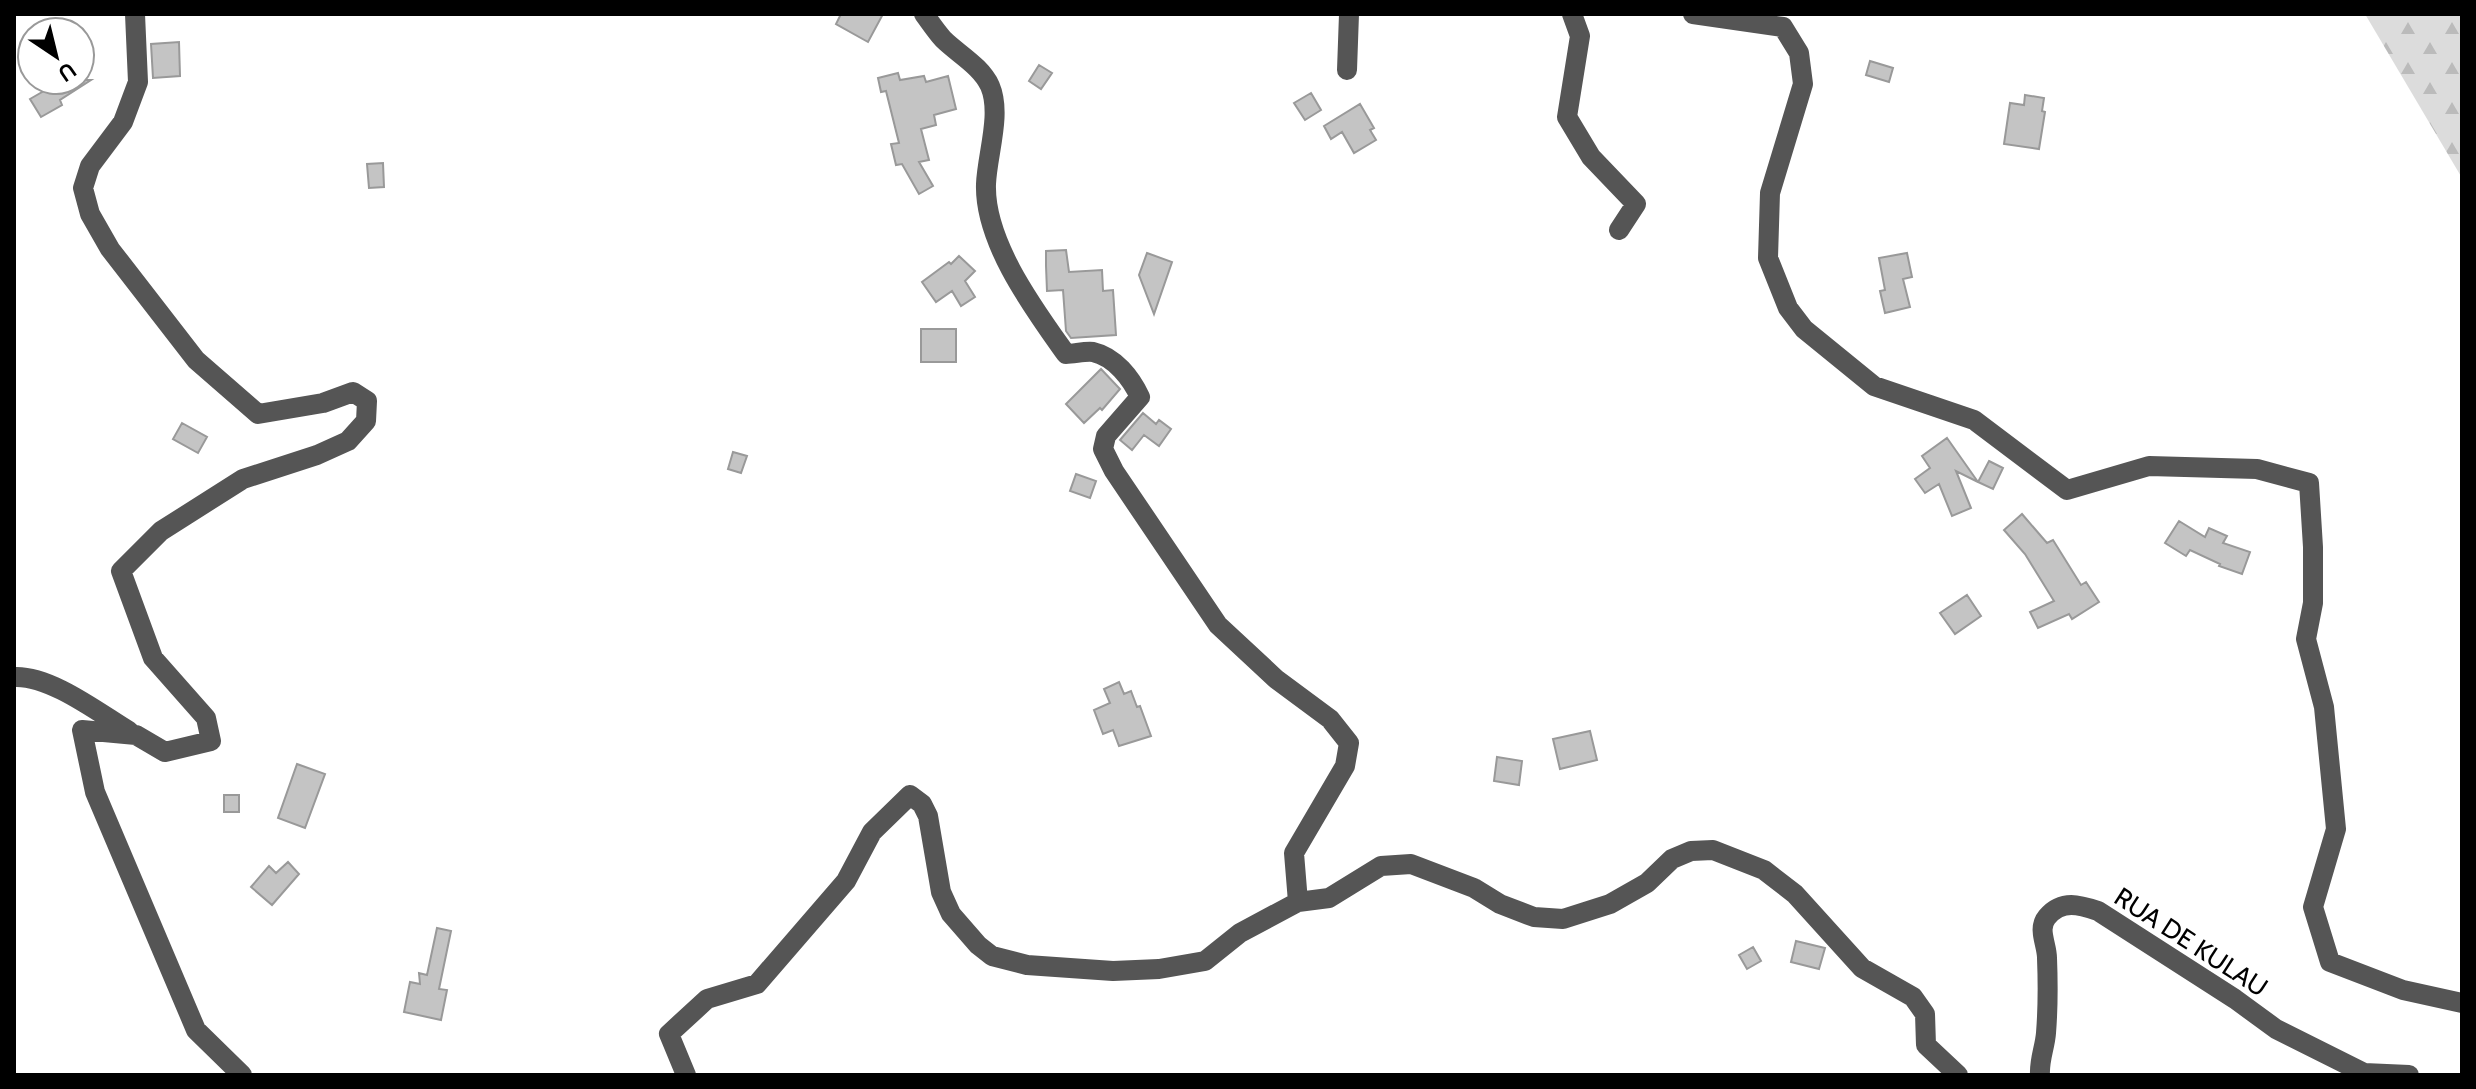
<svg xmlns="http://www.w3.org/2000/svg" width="2476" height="1089" viewBox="0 0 2476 1089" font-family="Cabin,sans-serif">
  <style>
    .forest { fill: url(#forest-firs) }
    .building { fill: #c4c4c4; stroke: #999; stroke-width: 2 }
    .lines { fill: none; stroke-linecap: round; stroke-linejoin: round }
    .minor { stroke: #555; stroke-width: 20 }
    .labels { text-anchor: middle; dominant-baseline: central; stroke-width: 8; stroke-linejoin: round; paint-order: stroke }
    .street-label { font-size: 26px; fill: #000; stroke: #fff }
  </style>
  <defs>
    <pattern id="forest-firs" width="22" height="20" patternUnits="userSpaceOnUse" patternTransform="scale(2)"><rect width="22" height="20" fill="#dcdcdc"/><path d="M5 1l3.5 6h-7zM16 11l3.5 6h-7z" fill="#bbb"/></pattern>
  </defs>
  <rect width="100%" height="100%" fill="#fff"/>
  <path class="forest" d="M 2365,14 L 2462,14 L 2462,178 Z"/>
  <path class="building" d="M 841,14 L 883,14 L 868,42 L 836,24 Z
    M 179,42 L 180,76 L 153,78 L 151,44 Z
    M 1870,61 L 1893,68 L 1889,82 L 1866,75 Z
    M 1039,65 L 1052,73 L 1041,89 L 1029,81 Z
    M 898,73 L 900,80 L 924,76 L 926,82 L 948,76 L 956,109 L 934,115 L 936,125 L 921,129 L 929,160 L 919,162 L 933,186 L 919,194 L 902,164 L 896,165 L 891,144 L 899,143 L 886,91 L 881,92 L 878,78 Z
    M 63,80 L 91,80 L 60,100 L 62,105 L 41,117 L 30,99 Z
    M 1311,93 L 1321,110 L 1305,120 L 1294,103 Z
    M 2025,95 L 2044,98 L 2042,111 L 2045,112 L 2039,149 L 2004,144 L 2010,103 L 2024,105 Z
    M 1360,104 L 1374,128 L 1370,130 L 1376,140 L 1354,153 L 1342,132 L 1331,139 L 1324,126 Z
    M 383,163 L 384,187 L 369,188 L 367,164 Z
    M 1066,250 L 1069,272 L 1102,270 L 1103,291 L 1113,290 L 1116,335 L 1071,338 L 1066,331 L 1063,290 L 1047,291 L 1046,266 L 1046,251 Z
    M 1147,253 L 1172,262 L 1154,314 L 1139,275 Z
    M 1907,253 L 1912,277 L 1903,279 L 1910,307 L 1885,313 L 1880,291 L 1885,290 L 1879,258 Z
    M 959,256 L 975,271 L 965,281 L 975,297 L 961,306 L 952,291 L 936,302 L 922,282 L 949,262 L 951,264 Z
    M 921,329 L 956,329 L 956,362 L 921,362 Z
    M 1101,369 L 1120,389 L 1102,410 L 1100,408 L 1084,423 L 1066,404 Z
    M 1143,413 L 1156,424 L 1159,420 L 1171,429 L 1159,446 L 1144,435 L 1132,450 L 1120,440 Z
    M 182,423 L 207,437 L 198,453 L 173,439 Z
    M 1947,438 L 1978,482 L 1956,471 L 1971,508 L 1952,516 L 1939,484 L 1925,493 L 1915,479 L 1930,468 L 1922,456 Z
    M 733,452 L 747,456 L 741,473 L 728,469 Z
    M 1989,461 L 2003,468 L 1993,489 L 1978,482 Z
    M 1076,474 L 1096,481 L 1090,498 L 1070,491 Z
    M 2022,514 L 2047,543 L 2053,540 L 2081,585 L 2086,582 L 2099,602 L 2072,619 L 2069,614 L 2038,628 L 2030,612 L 2054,601 L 2025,554 L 2004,530 Z
    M 2179,521 L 2205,537 L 2209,528 L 2227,536 L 2223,543 L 2250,552 L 2242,574 L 2219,566 L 2220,564 L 2190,550 L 2186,556 L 2165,543 Z
    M 1967,595 L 1981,616 L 1955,634 L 1940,613 Z
    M 1119,682 L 1124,694 L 1131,691 L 1137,707 L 1140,706 L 1151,736 L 1119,746 L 1113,730 L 1103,734 L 1094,710 L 1110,703 L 1104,689 Z
    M 1590,731 L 1597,760 L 1560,769 L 1553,739 Z
    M 1497,757 L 1522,761 L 1519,785 L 1494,781 Z
    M 297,764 L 325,774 L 305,828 L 278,818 Z
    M 224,795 L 239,795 L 239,812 L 224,812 Z
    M 288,862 L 299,874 L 272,905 L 251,887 L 269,866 L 276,873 Z
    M 437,928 L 451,931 L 439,989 L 447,990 L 441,1020 L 404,1012 L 410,982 L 420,984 L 419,973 L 427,975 Z
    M 1796,941 L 1825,948 L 1819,969 L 1791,962 Z
    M 1753,947 L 1761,961 L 1747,969 L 1739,955 Z"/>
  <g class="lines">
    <path class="minor" d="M 135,14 L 138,82 L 123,122 L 90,166 L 83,188 L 90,214 L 110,249 L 196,360 L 258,414 L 323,403 L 353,392 L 367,401 L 366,421 L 348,441 L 317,455 L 243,479 L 161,531 L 121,571 L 153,658 L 206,718 L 211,741 L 165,752 L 136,735 L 82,730 L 95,792 L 196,1030 L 242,1075
      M 924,14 C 930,22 936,31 943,39 C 958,54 981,66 990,86 C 1002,114 987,155 986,184 C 984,242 1034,309 1066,354 C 1074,354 1085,351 1093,352 C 1115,357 1131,378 1140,397 L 1106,436 L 1103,449 L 1114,471 L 1218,625 L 1276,679 L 1330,719 L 1349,743 L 1345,766 L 1294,853 L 1298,902
      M 1572,14 L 1580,36 L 1567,117 L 1591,157 L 1636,204 L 1619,230
      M 1693,14 L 1783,27 L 1799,53 L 1803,84 L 1770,193 L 1768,258 L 1788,308 L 1804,329 L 1874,386 L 1974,420 L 2067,490 L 2149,466 L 2257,469 L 2309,483 L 2313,547 L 2313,603 L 2306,639 L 2324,707 L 2336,829 L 2313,907 L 2330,962 L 2403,990 L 2462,1003
      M 1347,70 L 1349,14
      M 14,677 C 50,675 99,713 129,731
      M 686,1075 L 669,1034 L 707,999 L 757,984 L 846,881 L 872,832 L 910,795 L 922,804 L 928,816 L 941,892 L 951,914 L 978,945 L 992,956 L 1027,965 L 1113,971 L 1159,969 L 1205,961 L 1240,933 L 1298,902 L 1329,898 L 1381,866 L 1411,864 L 1474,888 L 1500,904 L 1534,917 L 1563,919 L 1610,904 L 1647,883 L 1672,859 L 1691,851 L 1713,850 L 1764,870 L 1795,894 L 1862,968 L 1913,997 L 1925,1014 L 1926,1045 L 1958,1075
      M 2040,1075 C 2039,1060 2045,1047 2046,1033 C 2048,1008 2048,983 2047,958 C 2047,944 2037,929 2047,917 C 2062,899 2080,905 2098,911 L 2235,999 L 2276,1029 L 2364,1073 L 2409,1075"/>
  </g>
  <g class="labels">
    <g class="street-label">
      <text transform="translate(2191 942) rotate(33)">RUA DE KULAU</text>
    </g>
  </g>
  <rect width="2476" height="1089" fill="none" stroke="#000000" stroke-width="32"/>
  <g transform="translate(56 56) rotate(145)"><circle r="38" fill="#ffffff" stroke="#999999" stroke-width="2"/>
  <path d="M0-6L14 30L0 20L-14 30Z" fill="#000000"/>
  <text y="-12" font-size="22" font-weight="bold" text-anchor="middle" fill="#000000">U</text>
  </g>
</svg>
